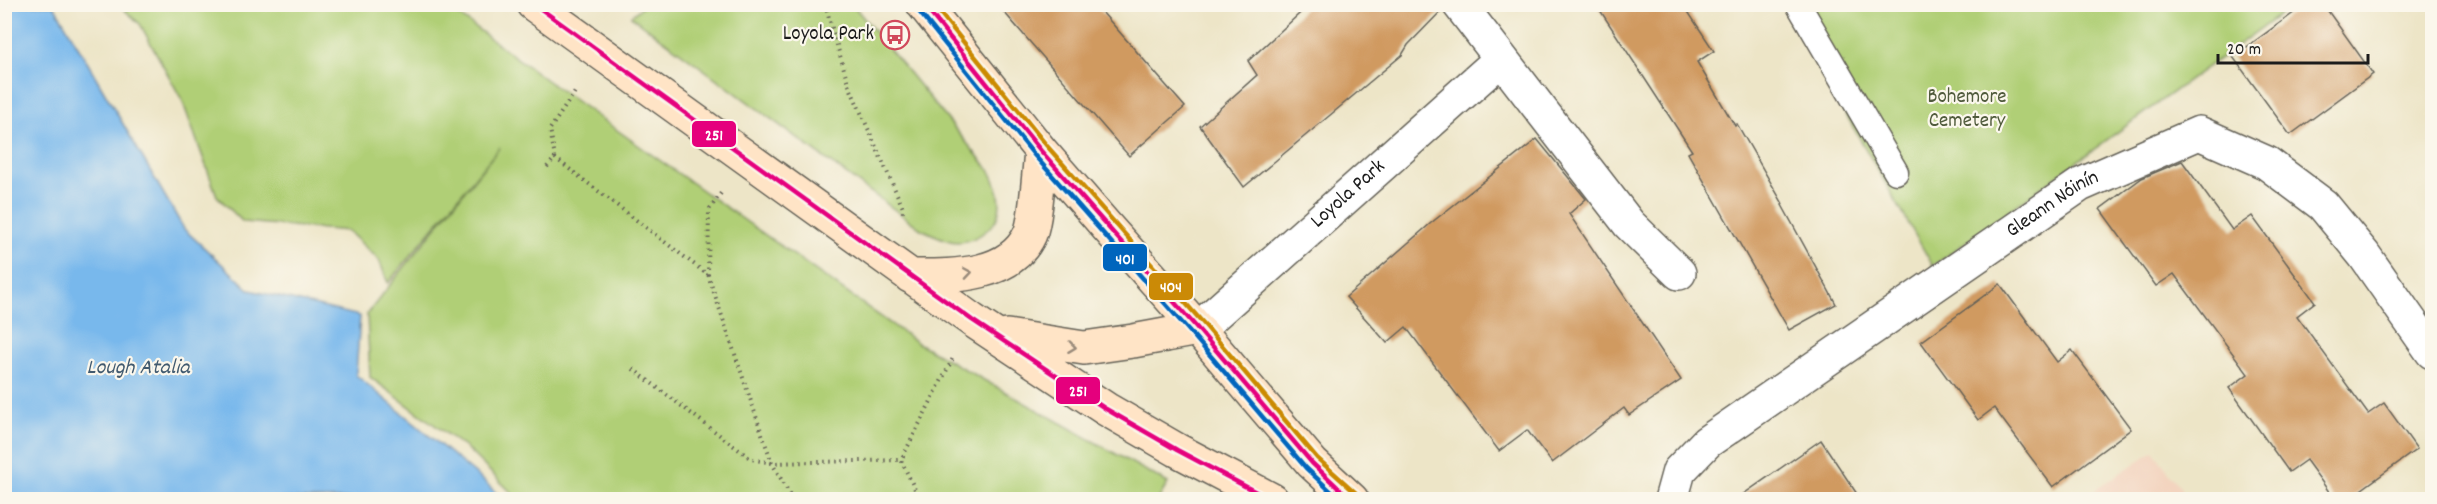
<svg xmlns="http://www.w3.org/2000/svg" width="2437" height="504" viewBox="0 0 2437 504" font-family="Dekko,sans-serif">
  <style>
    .built { fill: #f3d4bf }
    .green { fill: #b0cf76; stroke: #667649; stroke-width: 1.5 }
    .water { fill: #78b8ec; stroke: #4a6a84; stroke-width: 1.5 }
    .building { fill: #d09a60 }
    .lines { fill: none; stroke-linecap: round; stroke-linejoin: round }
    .lane-casing { stroke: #656258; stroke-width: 27 }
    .street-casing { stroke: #656258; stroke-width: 36 }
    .secondary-casing { stroke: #656258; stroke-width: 36 }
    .path { stroke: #656258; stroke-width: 4; stroke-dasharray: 1.5 4.5; stroke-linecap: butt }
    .lane { stroke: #fff; stroke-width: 24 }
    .street { stroke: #fff; stroke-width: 33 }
    .secondary { stroke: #ffe4c6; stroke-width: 33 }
    .bus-1-casing { stroke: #fbf7ec; stroke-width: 9 }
    .bus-2-casing { stroke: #fbf7ec; stroke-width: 9 }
    .bus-3-casing { stroke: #fbf7ec; stroke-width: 9 }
    .bus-1 { stroke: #e5007d; stroke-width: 4.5 }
    .bus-2 { stroke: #0065bd; stroke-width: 4.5 }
    .bus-3 { stroke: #cb8a06; stroke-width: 4.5 }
    .oneway { stroke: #998a7a }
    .labels { text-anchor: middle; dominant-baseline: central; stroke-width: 4.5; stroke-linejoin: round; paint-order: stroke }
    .poi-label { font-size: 21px; fill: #1c1c1c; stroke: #fbf7ec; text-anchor: end }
    .park-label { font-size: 21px; fill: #505b3c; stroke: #fbf7ec }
    .street-label { font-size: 21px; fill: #1c1c1c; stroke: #fbf7ec }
    .water-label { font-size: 22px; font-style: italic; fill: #415a6f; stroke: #fbf7ec }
    .line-badge { stroke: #fbf7ec; stroke-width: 2 }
    .badge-label { font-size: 16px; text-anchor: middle; font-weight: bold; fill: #fff }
  </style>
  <rect width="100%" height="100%" fill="#fbf7ec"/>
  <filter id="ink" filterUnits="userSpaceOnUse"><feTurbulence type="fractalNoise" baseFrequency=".0167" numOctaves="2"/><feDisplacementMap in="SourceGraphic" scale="12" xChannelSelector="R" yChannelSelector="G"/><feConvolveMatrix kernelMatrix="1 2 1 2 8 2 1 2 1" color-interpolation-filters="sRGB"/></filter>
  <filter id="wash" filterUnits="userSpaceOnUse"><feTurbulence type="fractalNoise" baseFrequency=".008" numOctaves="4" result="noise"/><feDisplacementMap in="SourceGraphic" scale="24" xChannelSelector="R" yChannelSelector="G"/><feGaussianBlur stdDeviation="1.35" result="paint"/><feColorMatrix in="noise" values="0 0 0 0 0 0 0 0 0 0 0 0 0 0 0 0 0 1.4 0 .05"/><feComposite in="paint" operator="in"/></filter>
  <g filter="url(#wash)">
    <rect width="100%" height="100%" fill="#ede5c7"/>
    <path class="built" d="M 2153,451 L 2189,499 L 2082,499 Z"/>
    <path class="green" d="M 119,5 L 445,5 L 552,84 L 918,343 L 1168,483 L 1158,500 L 518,499 L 467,449 L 370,377 L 367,314 L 500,147 L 388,283 L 379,260 L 348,231 L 243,222 L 217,196 L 182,100 L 140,24 Z
      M 644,5 L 853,5 L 990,171 C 996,183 1002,197 999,211 C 997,227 976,240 961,242 C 948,243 933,234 921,229 L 631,16 Z
      M 1783,5 L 2293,5 L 1933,266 Z"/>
    <path class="water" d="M 4,5 L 54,5 L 184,229 L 250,290 L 360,316 L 356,375 L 485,482 L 502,499 L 5,499 Z"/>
    <g id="blocks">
      <path class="building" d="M 997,4 L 1095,4 L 1185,107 L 1129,156 Z
        M 1310,4 L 1441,4 L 1442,10 L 1408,45 L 1402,55 L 1244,187 L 1200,126 L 1257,75 L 1248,61 Z
        M 1596,4 L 1683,4 L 1714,51 L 1697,62 L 1735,126 L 1737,124 L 1783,204 L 1782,205 L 1836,304 L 1789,330 L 1688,153 L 1692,151 Z
        M 2306,4 L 2323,4 L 2373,74 L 2290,135 L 2233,57 Z
        M 1537,139 L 1586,199 L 1569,214 L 1681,380 L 1629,415 L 1624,408 L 1552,463 L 1527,430 L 1499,451 L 1406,327 L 1387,343 L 1346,297 L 1431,223 Z
        M 2182,161 L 2232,230 L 2252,216 L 2315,302 L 2297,316 L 2368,414 L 2384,403 L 2417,449 L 2347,500 L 2335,500 L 2306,460 L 2289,472 L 2229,388 L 2248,374 L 2174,274 L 2156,286 L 2100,209 L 2142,178 Z
        M 2000,284 L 2057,362 L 2072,350 L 2131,429 L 2053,487 L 1994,408 L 1978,420 L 1921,342 Z
        M 1821,440 L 1861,500 L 1735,500 Z"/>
    </g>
  </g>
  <g filter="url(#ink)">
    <use href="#blocks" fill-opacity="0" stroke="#656258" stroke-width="1.5"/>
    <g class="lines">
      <g class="lane-casing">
        <path id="lane" d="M 1798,4 L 1896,172"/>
      </g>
      <g class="street-casing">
        <g id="street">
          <path d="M 1459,4 L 1629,224 L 1679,273"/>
          <path id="s1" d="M 1198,329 L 1501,59"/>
          <path id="s2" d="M 1671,500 L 1679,471 L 1707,442 L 2080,185 L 2199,133 L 2267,163 L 2323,205 L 2364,255 L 2432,352"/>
        </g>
      </g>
      <g class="secondary-casing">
        <path id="secondary" d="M 533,4 L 972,320 L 1106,409 L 1177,450 L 1272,500
          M 923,4 L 1041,151 L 1107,227 L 1198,329 L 1312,463 L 1352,500
          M 910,276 C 951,276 1010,278 1030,234 C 1036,220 1039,170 1041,151
          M 1007,336 L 1084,348 L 1133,341 L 1198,329"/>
      </g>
      <path class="path" d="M 825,4 L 848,83 L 903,208 L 903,217
        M 555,158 L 708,275 L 772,463 L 793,500
        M 547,167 L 555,158 L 550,129 L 577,89
        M 708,275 L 709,210 L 721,193
        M 633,369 L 751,459 L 772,463 L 901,460
        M 920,500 L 901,460 L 953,358"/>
      <use href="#lane" class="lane"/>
      <use href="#street" class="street"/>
      <use href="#secondary" class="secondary"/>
      <g class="bus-1-casing">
        <path id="bus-1" d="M 534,4 L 972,320 L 1106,409 L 1177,450 L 1271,500
          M 923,4 L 1041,151 L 1198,329 L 1312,463 L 1351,500"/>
      </g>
      <g class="bus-2-casing">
        <path id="bus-2" d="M 917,9 L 1035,156 L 1192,334 L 1306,468 L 1340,500"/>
      </g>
      <g class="bus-3-casing">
        <path id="bus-3" d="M 933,4 L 1047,146 L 1204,324 L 1317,458 L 1357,494"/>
      </g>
      <use href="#bus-1" class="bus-1"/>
      <use href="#bus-2" class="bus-2"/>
      <use href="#bus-3" class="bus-3"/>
    </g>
    <defs><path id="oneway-chevron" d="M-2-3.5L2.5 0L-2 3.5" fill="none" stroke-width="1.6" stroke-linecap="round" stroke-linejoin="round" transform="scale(1.5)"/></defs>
    <g class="oneway">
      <use href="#oneway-chevron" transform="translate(968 273) rotate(-9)"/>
      <use href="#oneway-chevron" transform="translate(1072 347) rotate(7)"/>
    </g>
  </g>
  <defs>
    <g id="bus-ring" transform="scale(1.5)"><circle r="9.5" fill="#fbf7ec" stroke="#d1495b" stroke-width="1.5"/><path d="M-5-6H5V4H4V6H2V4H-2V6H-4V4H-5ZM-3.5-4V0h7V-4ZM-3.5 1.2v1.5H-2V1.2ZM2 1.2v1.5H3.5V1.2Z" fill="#d1495b"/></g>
  </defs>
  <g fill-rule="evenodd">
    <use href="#bus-ring" x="895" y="35"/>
  </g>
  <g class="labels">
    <g class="poi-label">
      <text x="874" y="35">Loyola Park</text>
    </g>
    <g class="park-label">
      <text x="1967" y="98">Bohemore<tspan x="1967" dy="24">Cemetery</tspan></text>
    </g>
    <g class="street-label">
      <text stroke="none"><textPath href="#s1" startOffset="202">Loyola Park</textPath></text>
      <text stroke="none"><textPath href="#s2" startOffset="490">Gleann Nóinín</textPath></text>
    </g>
    <g class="water-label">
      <text x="138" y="368">Lough Atalia</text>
    </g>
  </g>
  <g class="line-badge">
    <rect x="691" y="120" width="46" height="28" rx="6" fill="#e5007d"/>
    <rect x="1102" y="243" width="46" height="29" rx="6" fill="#0065bd"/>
    <rect x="1148" y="272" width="46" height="29" rx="6" fill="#cb8a06"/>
    <rect x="1055" y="376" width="46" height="29" rx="6" fill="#e5007d"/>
  </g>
  <g class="badge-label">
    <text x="714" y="140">251</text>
    <text x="1125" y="264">401</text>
    <text x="1171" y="292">404</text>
    <text x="1078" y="396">251</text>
  </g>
  <rect width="2437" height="504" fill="none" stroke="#fbf7ec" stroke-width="24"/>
  <path d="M2218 54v9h150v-9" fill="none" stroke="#1c1c1c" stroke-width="3"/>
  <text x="2227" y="54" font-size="18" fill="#1c1c1c" stroke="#fbf7ec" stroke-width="4.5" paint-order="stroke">20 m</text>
</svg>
